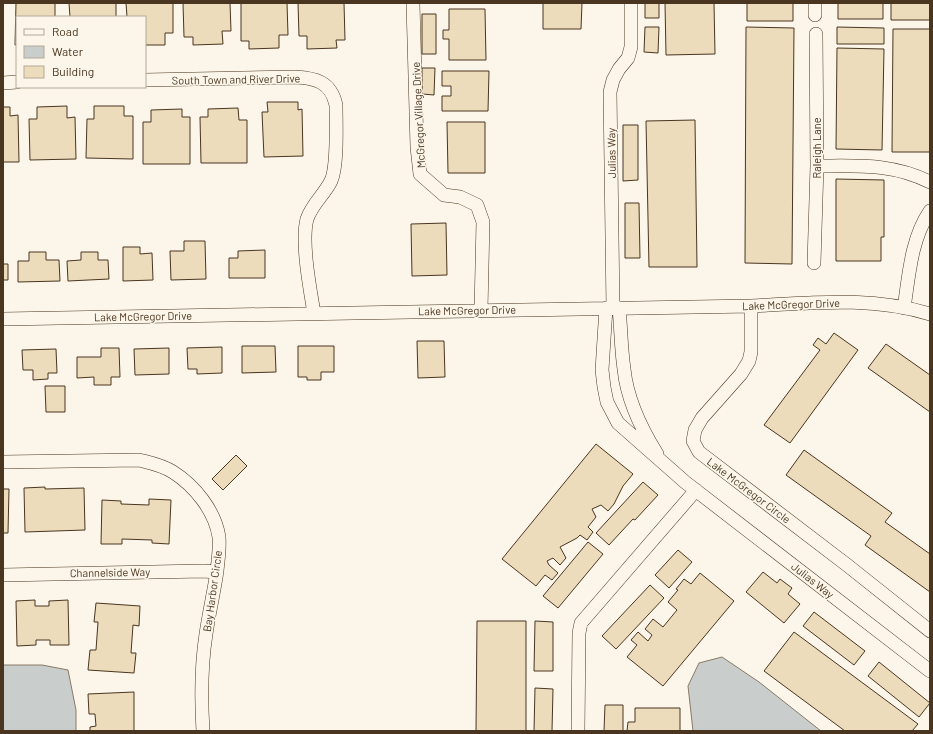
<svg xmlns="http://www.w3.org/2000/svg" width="933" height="734" viewBox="0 0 933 734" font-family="Barlow,sans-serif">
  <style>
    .water { fill: #c9cecd; stroke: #887966 }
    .building { fill: #ecdcbc; stroke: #4a3520 }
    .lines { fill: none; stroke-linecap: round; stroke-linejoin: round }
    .minor-casing { stroke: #4a3520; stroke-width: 14 }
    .minor { stroke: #fbf6e9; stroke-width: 13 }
    .labels { text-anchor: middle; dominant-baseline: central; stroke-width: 3; stroke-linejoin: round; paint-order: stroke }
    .street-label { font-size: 11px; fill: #4a3520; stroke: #fbf6e9 }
  </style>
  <rect width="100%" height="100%" fill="#fbf6e9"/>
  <path class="water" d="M 722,657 L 759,682 L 821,731 L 693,731 L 688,686 L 699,663 Z
    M 3,665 L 42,665 L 68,670 L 76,710 L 76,731 L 3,731 Z"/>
  <path class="building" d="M 16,3 L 55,3 L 55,17 L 17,17 L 17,45 L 15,45 Z
    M 69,3 L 116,3 L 116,17 L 70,17 Z
    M 126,3 L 173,3 L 173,33 L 165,33 L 165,45 L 145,45 L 145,17 L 127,17 Z
    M 183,3 L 230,3 L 231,31 L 222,31 L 223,44 L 193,45 L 193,37 L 184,37 Z
    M 241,3 L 287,3 L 288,35 L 279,35 L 279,48 L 249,49 L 249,41 L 241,41 Z
    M 298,3 L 344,3 L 345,40 L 336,40 L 337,48 L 307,49 L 307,36 L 299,36 Z
    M 543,3 L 582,3 L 581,29 L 543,29 Z
    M 645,3 L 659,3 L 659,18 L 645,18 Z
    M 665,3 L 714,3 L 715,54 L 666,55 Z
    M 747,3 L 793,3 L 793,21 L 747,21 Z
    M 838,3 L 883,3 L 883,19 L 838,19 Z
    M 891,3 L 930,3 L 930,20 L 891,20 Z
    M 449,9 L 485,9 L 486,60 L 449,60 L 449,39 L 443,39 L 443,30 L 449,30 Z
    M 422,14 L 436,14 L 436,54 L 422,54 Z
    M 645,27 L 659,27 L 658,53 L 644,52 Z
    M 746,27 L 794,28 L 792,264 L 745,263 Z
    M 837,27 L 884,28 L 884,44 L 837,44 Z
    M 893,29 L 930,29 L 930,152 L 892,152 Z
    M 837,48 L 884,49 L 882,150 L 836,149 Z
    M 422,68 L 435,68 L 434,95 L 422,94 Z
    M 442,71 L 489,71 L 488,111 L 442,111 L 442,96 L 451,96 L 451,86 L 442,86 Z
    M 267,102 L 298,102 L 298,110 L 302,109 L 303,156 L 264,157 L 262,112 L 268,112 Z
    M 67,106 L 67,118 L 75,117 L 76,159 L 30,160 L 29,119 L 37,119 L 37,107 Z
    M 94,106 L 124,106 L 124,116 L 133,116 L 133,159 L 86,158 L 87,119 L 94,119 Z
    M 3,107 L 10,107 L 10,116 L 18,115 L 19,162 L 3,162 Z
    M 238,108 L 239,120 L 247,120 L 247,163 L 201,163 L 200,117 L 208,117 L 208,109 Z
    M 182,109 L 182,117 L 190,117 L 190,164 L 143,164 L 143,122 L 151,122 L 151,110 Z
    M 695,120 L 697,267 L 649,267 L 646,121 Z
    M 447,122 L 485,122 L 485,173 L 448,173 Z
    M 623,125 L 638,125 L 638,180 L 623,181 Z
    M 836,179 L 884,180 L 884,237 L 881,237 L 881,261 L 836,261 Z
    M 625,203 L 639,203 L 640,258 L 625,258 Z
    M 446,223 L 447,275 L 412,276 L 411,224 Z
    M 184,241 L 205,241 L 206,279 L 171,280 L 170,251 L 184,251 Z
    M 123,247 L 140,247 L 140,254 L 152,253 L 153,280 L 123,281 Z
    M 265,250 L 265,278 L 229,278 L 229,258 L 238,258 L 238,251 Z
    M 29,252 L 46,252 L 46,260 L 59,260 L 60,281 L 18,282 L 18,261 L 29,261 Z
    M 81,252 L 98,252 L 98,260 L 108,260 L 109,279 L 68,281 L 67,261 L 81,260 Z
    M 3,264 L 8,264 L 8,280 L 3,280 Z
    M 834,333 L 858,350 L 790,443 L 764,425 L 820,350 L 813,345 L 818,338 L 826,344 Z
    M 417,341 L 444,341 L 445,377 L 418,378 Z
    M 886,344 L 930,375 L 930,412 L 868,368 Z
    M 242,346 L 275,346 L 276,372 L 242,373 Z
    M 298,346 L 334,346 L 334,372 L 321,372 L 321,380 L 307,380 L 307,377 L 298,377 Z
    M 222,347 L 222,373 L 197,374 L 197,369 L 188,369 L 187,348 Z
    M 101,348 L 119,348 L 120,377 L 111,377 L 111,385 L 94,385 L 94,377 L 77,378 L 77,357 L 101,357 Z
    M 169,348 L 169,374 L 135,375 L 134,349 Z
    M 56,349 L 57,373 L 48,373 L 48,379 L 33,380 L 33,370 L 23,370 L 22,350 Z
    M 45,386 L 65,386 L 65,412 L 46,412 Z
    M 596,444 L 633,474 L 623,486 L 614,504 L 608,511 L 601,505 L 592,509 L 596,517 L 588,527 L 593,532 L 587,540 L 580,535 L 577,538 L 560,547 L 566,558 L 560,565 L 553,558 L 547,561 L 549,565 L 558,573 L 552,580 L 545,575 L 536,586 L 502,559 Z
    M 804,450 L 892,513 L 885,522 L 930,554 L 930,592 L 865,545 L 871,536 L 786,475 Z
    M 236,455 L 247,466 L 223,490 L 212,479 Z
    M 643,482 L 658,495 L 635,520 L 633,519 L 609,545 L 596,533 Z
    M 45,487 L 45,489 L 84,488 L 85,530 L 25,532 L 24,488 Z
    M 3,489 L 9,489 L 8,533 L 3,533 Z
    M 149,499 L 171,500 L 169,544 L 152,543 L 152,540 L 122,539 L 122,544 L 101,544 L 102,500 L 121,501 L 121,504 L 149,505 Z
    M 588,542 L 603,554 L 558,608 L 543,596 Z
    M 678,550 L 692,562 L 669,588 L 655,575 Z
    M 763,572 L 777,583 L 780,579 L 792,588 L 788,594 L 800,604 L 784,623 L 746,592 Z
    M 700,573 L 734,601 L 663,686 L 627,657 L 637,645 L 631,640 L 638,632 L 648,641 L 652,635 L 645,629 L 653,619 L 663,627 L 677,610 L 668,602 L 678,590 L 676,589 L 684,579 L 691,584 Z
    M 650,585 L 664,598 L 616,649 L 602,636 Z
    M 35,600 L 35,606 L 49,606 L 49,601 L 68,600 L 69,645 L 50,645 L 50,640 L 36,640 L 36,645 L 17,646 L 16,601 Z
    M 96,603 L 140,606 L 139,626 L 133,625 L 131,653 L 136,653 L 134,673 L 88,670 L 90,650 L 96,650 L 98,622 L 94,622 Z
    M 814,612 L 865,651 L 854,665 L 803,626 Z
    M 477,621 L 526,621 L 526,731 L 476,731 Z
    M 535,621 L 553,622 L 553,671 L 534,671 Z
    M 794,632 L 918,724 L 912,731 L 845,731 L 764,671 Z
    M 879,662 L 930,703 L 919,717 L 868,676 Z
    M 535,688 L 553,689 L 552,731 L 534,731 Z
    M 134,692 L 134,731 L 90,731 L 90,727 L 96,726 L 95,714 L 89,714 L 88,694 Z
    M 605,705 L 623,705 L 623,731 L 604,731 Z
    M 635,708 L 680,708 L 680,731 L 627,731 L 628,722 L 635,722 Z"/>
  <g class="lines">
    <g class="minor-casing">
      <path id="minor" d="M 413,4 L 417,147 L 420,174 L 444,195 L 460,197 L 477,205 L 483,222 L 481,310
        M 815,15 L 815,3
        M 145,80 L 295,77 C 316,78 331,82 336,105 C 336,123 338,166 331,181 C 324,195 312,204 307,219 C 301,242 310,289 314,313
        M 3,83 L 17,82
        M 817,166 C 858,166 892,163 930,182
        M 814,263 L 817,166 L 816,34
        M 751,306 L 751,352 L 749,361 L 741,374 L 702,418 L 695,430 L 693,441 L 699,452 L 847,565 L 930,631
        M 606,308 L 602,370 L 604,387 L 607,402 L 618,423 L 685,482 L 930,671
        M 613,308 L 610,92 L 613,80 L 619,69 L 628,58 L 631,47 L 631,3
        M 619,308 C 621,328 621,349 624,369 C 627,399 642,430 657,454
        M 904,308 C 909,275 911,239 930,211
        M 3,319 L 751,306 C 812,303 870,296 930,314
        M 3,462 L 139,460 C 151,463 162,465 173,472 C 195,486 215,511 219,537 C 220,549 218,560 217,571 C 214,592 209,613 206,634 C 201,666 201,699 203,731
        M 3,575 L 203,571 L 217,572
        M 578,731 L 579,633 L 581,623 L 696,490"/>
    </g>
    <use href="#minor" class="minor"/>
  </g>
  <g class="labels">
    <g class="street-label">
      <text transform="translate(236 79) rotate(-1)">South Town and River Drive</text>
      <text transform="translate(418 115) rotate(-93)">McGregor Village Drive</text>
      <text transform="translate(816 148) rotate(-90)">Raleigh Lane</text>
      <text transform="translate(611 153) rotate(-91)">Julias Way</text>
      <text transform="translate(791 304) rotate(-2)">Lake McGregor Drive</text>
      <text transform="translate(467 310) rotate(-1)">Lake McGregor Drive</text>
      <text transform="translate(143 316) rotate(-1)">Lake McGregor Drive</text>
      <text transform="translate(749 490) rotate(37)">Lake McGregor Circle</text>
      <text transform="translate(110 572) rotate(-1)">Channelside Way</text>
      <text transform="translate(813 580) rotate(38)">Julias Way</text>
      <text transform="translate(212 591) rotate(-82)">Bay Harbor Circle</text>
    </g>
  </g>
  <rect width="933" height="734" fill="none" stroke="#4a3520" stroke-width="8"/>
  <rect x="16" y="16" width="130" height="72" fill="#fbf6e9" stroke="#b4a999"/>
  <rect x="24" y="29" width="20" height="6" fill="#fbf6e9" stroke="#b4a999"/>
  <text x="52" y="36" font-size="12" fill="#4a3520">Road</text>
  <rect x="24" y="46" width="20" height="12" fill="#c9cecd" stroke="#b4a999"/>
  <text x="52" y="56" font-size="12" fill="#4a3520">Water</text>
  <rect x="24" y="66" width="20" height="12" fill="#ecdcbc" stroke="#b4a999"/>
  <text x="52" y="76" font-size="12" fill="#4a3520">Building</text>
</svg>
